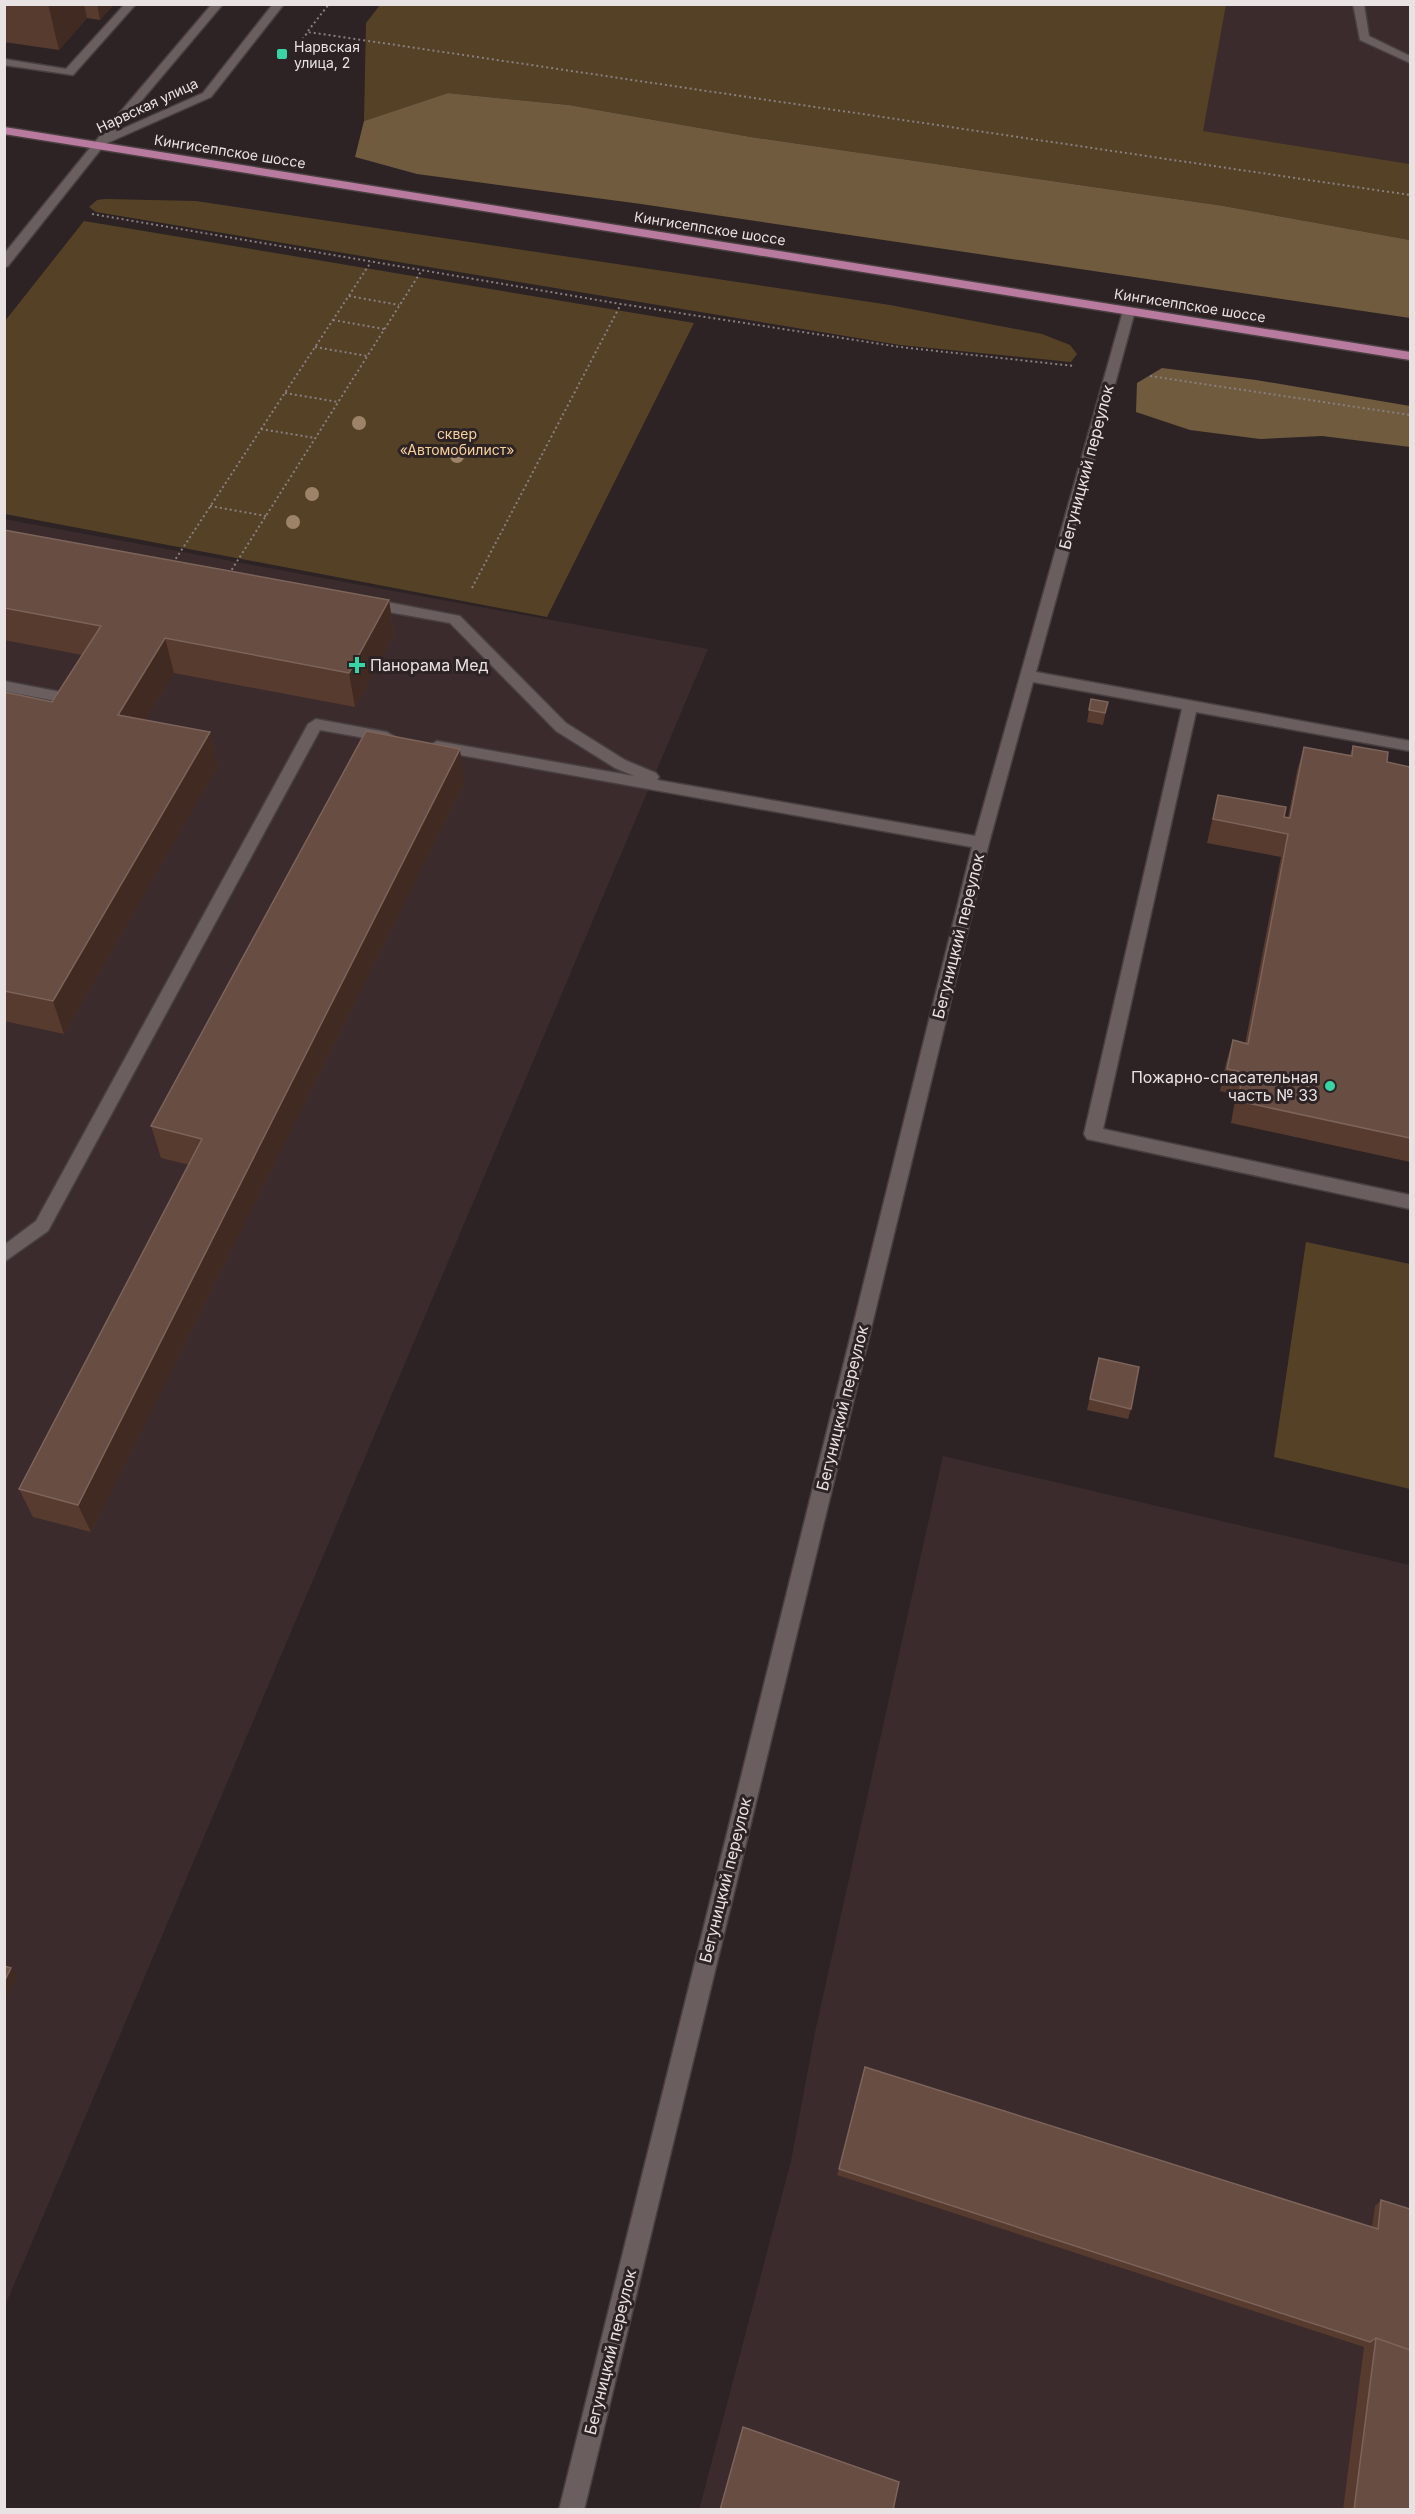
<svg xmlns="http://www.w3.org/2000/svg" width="1415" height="2514" viewBox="0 0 1415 2514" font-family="Inter,sans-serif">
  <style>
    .built { fill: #3b2b2c }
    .green { fill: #554226 }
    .forest { fill: #705b3e }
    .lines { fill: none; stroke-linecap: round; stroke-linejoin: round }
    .minor-casing { stroke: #484040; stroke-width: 3 }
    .major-casing { stroke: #484040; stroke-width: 3 }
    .path { stroke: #887f80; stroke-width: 2; stroke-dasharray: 2 3; stroke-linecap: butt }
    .minor { fill: #6a5e5f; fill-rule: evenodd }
    .major { fill: #b97a9f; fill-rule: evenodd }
    .tree { fill: #9d8367 }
    .wall { fill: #583b2f }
    .shaded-wall { fill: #402a22 }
    .building { fill: #684d42; stroke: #7c645b; stroke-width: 1.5 }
    .poi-dot { fill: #39d4a5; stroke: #2d2324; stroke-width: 2 }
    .labels { text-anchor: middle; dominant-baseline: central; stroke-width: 6; stroke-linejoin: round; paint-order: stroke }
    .far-poi-label { font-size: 14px; fill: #e9e2e2; stroke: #2d2324; text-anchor: start }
    .far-street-label { font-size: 14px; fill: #e9e2e2; stroke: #2d2324 }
    .far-park-label { font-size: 14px; fill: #f8d19d; stroke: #2d2324 }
    .street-label { font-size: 16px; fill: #e9e2e2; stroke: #2d2324 }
    .poi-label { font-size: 16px; fill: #e9e2e2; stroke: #2d2324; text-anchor: start }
  </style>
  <rect width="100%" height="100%" fill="#2d2324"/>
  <path class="built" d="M 1226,5 L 1410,5 L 1410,164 L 1202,131 Z
    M 4,519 L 708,649 L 5,2306 L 4,2306 Z
    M 943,1456 L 1410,1565 L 1410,2509 L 699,2510 L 791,2161 L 815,2032 Z"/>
  <path class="green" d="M 380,5 L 1226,5 L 1203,131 L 1410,164 L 1410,240 L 1224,206 L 751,137 L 569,105 L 448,93 L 364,121 L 366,23 Z
    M 105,199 L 196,201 L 890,305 L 1042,334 L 1070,345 L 1077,354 L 1071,362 L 900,345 L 96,212 L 89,207 L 97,200 Z
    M 84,221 L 694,323 L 547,617 L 5,514 L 5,321 Z
    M 1306,1242 L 1410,1264 L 1410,1489 L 1274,1457 Z"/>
  <path class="forest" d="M 448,93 L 569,105 L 751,137 L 1224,206 L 1410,240 L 1410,318 L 641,204 L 417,174 L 355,157 L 364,121 Z
    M 1162,368 L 1256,380 L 1410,406 L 1410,447 L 1322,436 L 1260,439 L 1190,430 L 1136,412 L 1137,383 Z"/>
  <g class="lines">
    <g class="minor-casing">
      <path id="minor" d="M 125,4 L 136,4 L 73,75 L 4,65 L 4,59 L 66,69 Z
        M 212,4 L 223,4 L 115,132 L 203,93 L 273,4 L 284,4 L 211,97 L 105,144 L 8,266 L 4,267 L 4,254 L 94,143 Z
        M 1353,4 L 1364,4 L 1369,36 L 1410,56 L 1410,63 L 1360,40 Z
        M 1129,307 L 1135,311 L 1036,672 L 1410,741 L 1410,751 L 1196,712 L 1103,1129 L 1410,1195 L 1410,1209 L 1087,1139 L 1084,1134 L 1182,709 L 1033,682 L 989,843 L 584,2510 L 559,2510 L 972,847 L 432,750 L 429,746 L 437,741 L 634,776 L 615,768 L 556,731 L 450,623 L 366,608 L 359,603 L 366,598 L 460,616 L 566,723 L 625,760 L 656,773 L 659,777 L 657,780 L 975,836 L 1123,311 Z
        M 4,681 L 61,692 L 68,697 L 61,702 L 4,691 Z
        M 316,719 L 387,732 L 395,737 L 387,742 L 320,730 L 48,1231 L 4,1262 L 4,1245 L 36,1221 L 308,724 Z"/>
    </g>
    <g class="major-casing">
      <path id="major" d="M 4,127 L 1410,352 L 1410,360 L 4,134 Z"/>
    </g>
    <path class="path" d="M 308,31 L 329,4
      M 296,47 L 308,32 L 1410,195
      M 92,214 L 621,304 L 900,347 L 1074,366
      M 349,296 L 399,305
      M 333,320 L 384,329
      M 315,347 L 367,356
      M 1150,376 L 1410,415
      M 285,393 L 338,402
      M 261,429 L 315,438
      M 210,506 L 266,516
      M 173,563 L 371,262
      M 229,574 L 422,270
      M 472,588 L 621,304"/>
    <use href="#minor" class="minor"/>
    <use href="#major" class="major"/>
  </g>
  <g class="tree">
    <circle cx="359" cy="423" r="7"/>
    <circle cx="457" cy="456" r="7"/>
    <circle cx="312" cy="494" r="7"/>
    <circle cx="293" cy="522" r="7"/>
  </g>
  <path class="wall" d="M 4,4 L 114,4 L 100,20 L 87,18 L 59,50 L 4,42 Z
    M 4,530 L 389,600 L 394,635 L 355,707 L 174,673 L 145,720 L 210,732 L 218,766 L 64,1034 L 4,1021 L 4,692 L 52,702 L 82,655 L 4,640 Z
    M 1108,702 L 1103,725 L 1087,722 L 1089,710 Z
    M 1353,746 L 1387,762 L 1410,767 L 1410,1162 L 1231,1123 L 1236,1095 L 1220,1091 L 1226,1063 L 1233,1040 L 1245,1044 L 1281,857 L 1207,843 L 1218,795 L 1288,818 L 1297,771 L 1304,747 L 1350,755 Z
    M 464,783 L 91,1532 L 33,1517 L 19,1489 L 189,1165 L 161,1158 L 151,1126 Z
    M 1099,1358 L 1131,1409 L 1128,1419 L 1087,1410 Z
    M 839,2169 L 1372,2227 L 1375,2206 L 1381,2200 L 1410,2510 L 1343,2510 L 1364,2347 L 837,2175 Z"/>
  <path class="shaded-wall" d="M 48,4 L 84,4 L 87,18 L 59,50 Z
    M 97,4 L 114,4 L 100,20 Z
    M 389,600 L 394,635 L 355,707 L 349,673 Z
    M 165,638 L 174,673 L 127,749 L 118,715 Z
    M 210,732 L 218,766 L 64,1034 L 53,1001 Z
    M 460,749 L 464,783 L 91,1532 L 78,1505 Z
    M 11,1968 L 17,1976 L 4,2003 L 4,1982 Z"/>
  <path class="building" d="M 4,530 L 389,600 L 349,673 L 165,638 L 118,715 L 210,732 L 53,1001 L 4,991 L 4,692 L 52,702 L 101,626 L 4,608 Z
    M 1091,699 L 1108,702 L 1105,713 L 1089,710 Z
    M 366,731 L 460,749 L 78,1505 L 19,1489 L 202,1139 L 151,1126 Z
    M 1353,746 L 1388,752 L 1387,762 L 1410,767 L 1410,1138 L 1238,1101 L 1243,1072 L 1227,1069 L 1233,1040 L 1248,1044 L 1288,834 L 1213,819 L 1218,795 L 1286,807 L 1284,817 L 1290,818 L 1304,747 L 1352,756 Z
    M 1099,1358 L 1139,1367 L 1131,1409 L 1090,1399 Z
    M 4,1966 L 11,1968 L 4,1982 Z
    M 865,2067 L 1378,2229 L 1381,2200 L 1410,2209 L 1410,2350 L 1376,2338 L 1370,2342 L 839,2169 Z
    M 1376,2338 L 1410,2350 L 1410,2510 L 1354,2510 Z
    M 743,2427 L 899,2482 L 893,2510 L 720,2510 Z"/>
  <g class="poi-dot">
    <rect x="276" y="48" width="12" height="12" rx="3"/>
    <path d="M354 656h6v6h6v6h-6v6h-6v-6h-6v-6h6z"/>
    <circle cx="1330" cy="1086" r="6"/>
  </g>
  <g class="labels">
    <g class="far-poi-label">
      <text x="294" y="46">Нарвская<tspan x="294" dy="16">улица, 2</tspan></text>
    </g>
    <g class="far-street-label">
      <text transform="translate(147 105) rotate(-25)">Нарвская улица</text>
      <text transform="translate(230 151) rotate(9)">Кингисеппское шоссе</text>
      <text transform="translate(710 228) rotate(9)">Кингисеппское шоссе</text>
      <text transform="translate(1190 305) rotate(9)">Кингисеппское шоссе</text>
    </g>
    <g class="far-park-label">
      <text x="457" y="433">сквер<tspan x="457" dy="16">«Автомобилист»</tspan></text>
    </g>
    <g class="street-label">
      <text transform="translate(1086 467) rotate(-75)">Бегуницкий переулок</text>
      <text transform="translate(958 936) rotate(-76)">Бегуницкий переулок</text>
      <text transform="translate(842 1408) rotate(-76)">Бегуницкий переулок</text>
      <text transform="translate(725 1880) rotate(-76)">Бегуницкий переулок</text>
      <text transform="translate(610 2352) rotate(-76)">Бегуницкий переулок</text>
    </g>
    <g class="poi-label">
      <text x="370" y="665">Панорама Мед</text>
      <text x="1318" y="1077" text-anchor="end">Пожарно-спасательная<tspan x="1318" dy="18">часть № 33</tspan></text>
    </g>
  </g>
  <rect width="1415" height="2514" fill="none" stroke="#e9e2e2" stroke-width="12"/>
</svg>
